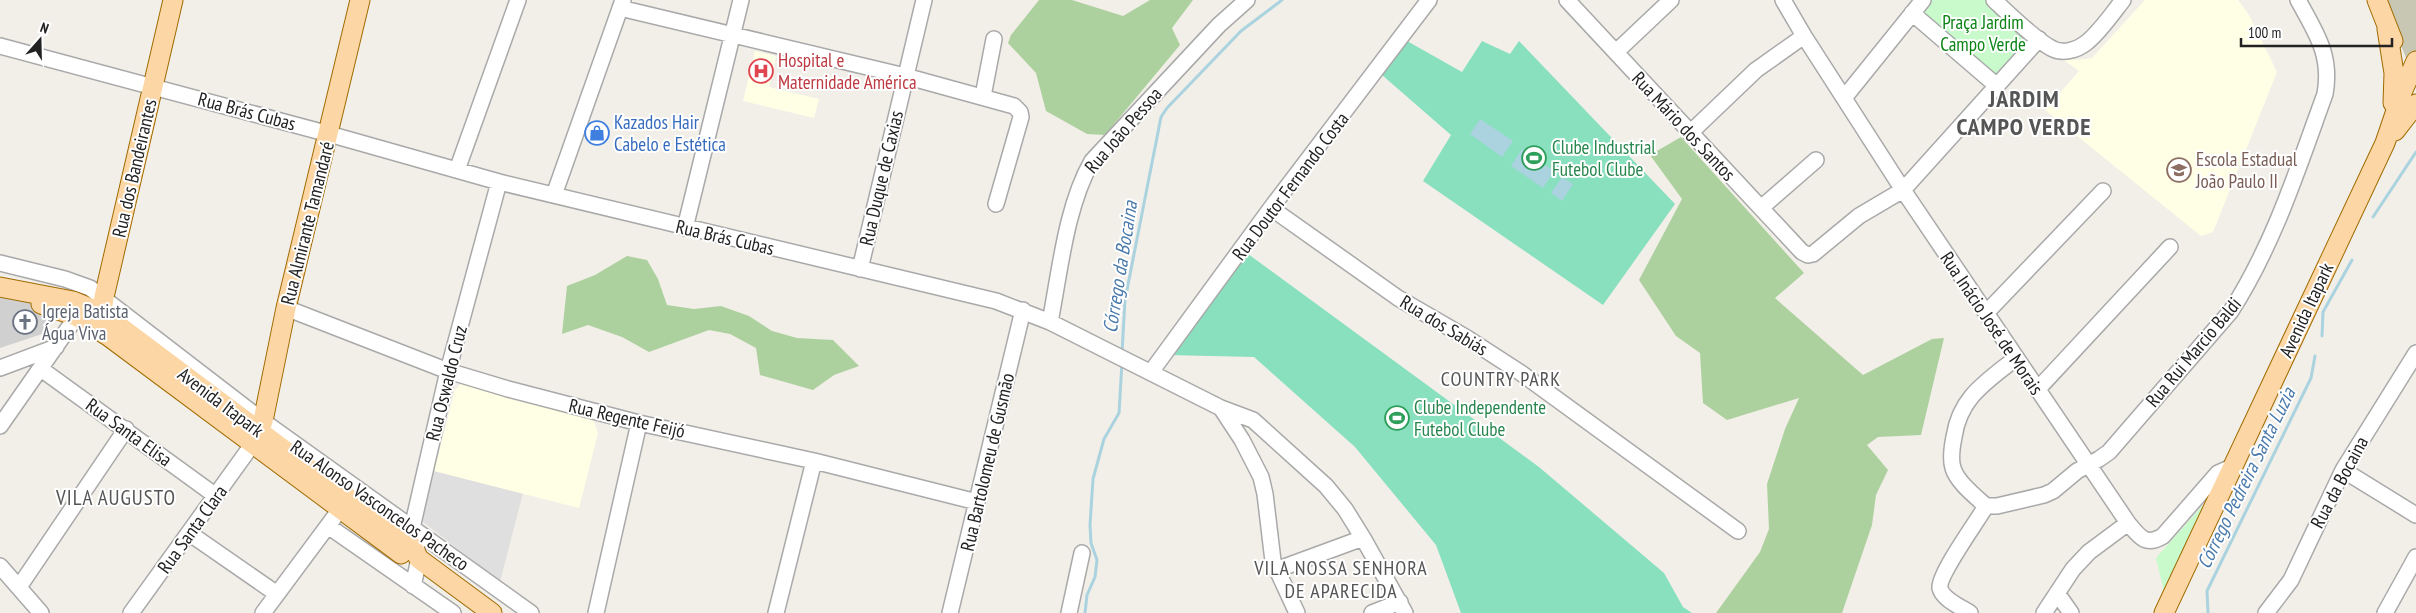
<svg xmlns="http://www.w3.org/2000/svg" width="2416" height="613" viewBox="0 0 2416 613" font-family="'PT Sans Narrow',sans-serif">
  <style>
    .residential { fill: #e0dfdf }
    .education { fill: #ffffe5 }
    .religious { fill: #d0d0d0 }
    .construction { fill: #c7c7b4 }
    .forest { fill: #add19e }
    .park { fill: #c8facc }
    .pitch { fill: #88e0be }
    .water { fill: #aad3df }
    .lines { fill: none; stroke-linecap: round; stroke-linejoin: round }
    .stream { stroke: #aad3df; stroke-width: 3 }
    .minor-casing { stroke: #a9a9a9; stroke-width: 18 }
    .major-casing { stroke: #a06b00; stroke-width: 21 }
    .minor { stroke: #fff; stroke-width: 15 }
    .major { stroke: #fcd6a4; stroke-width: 19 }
    .labels { text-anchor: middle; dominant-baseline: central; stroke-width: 4; stroke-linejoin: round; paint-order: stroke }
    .park-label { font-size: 19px; fill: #0c8416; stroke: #fff }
    .health-label { font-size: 19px; fill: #be3a42; stroke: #fff; text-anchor: start }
    .street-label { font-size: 19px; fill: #222; stroke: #fff }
    .shop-label { font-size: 19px; fill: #366cbe; stroke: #fff; text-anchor: start }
    .leisure-label { font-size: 19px; fill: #27864d; stroke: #fff; text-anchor: start }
    .education-label { font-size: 19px; fill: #785e54; stroke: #fff; text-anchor: start }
    .worship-label { font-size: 19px; fill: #5b616d; stroke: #fff; text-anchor: start }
    .water-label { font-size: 20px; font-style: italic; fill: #4a7aab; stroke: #fff }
    .neighbourhood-label { font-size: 20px; letter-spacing: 1px; fill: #555; stroke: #fff }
    .quarter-label { font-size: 21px; letter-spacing: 1px; fill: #555; stroke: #fff }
    .district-label { font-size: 24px; font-weight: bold; letter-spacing: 1px; fill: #555; stroke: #fff }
  </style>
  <rect width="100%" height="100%" fill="#f2efe9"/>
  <path class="residential" d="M 434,471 L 523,493 L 500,582 L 422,521 Z"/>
  <path class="education" d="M 2145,0 L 2238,0 L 2249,15 L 2277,72 L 2213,232 L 2201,236 L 2045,110 L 2079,71 L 2061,58 L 2077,60 L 2092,58 Z
    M 755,51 L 776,56 L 769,87 L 819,99 L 814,118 L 743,101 Z
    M 461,384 L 593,419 L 598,433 L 579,508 L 434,471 L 455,390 Z"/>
  <path class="religious" d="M 0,296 L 26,301 L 55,311 L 45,333 L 0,348 Z"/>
  <path class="construction" d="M 2382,0 L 2416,0 L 2416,54 L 2409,65 Z"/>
  <path class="forest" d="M 1039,0 L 1072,0 L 1123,16 L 1150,0 L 1193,0 L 1172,28 L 1180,45 L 1105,135 L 1087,134 L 1046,111 L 1036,73 L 1008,43 L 1011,35 Z
    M 1681,137 L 1804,273 L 1775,298 L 1863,375 L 1932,339 L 1944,338 L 1921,435 L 1878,437 L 1867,445 L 1888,470 L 1876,495 L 1872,525 L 1842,613 L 1716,613 L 1760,552 L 1769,529 L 1767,484 L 1785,429 L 1799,398 L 1727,420 L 1703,403 L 1700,353 L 1676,336 L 1639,280 L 1682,199 L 1650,155 Z
    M 627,256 L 647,260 L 658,279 L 667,305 L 694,309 L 721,306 L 749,316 L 772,331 L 797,338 L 833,340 L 859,366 L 834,375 L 813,390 L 760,375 L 756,348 L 730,334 L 709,330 L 649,352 L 622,337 L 588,325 L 562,334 L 567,286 L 595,275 Z"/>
  <path class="park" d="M 1926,0 L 1990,0 L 2034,40 L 1996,83 L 1915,13 Z
    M 2210,497 L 2164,592 L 2156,558 Z"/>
  <path class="pitch" d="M 1407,41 L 1462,72 L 1482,41 L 1510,54 L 1519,41 L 1675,204 L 1603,305 L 1423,181 L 1451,135 L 1382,75 Z
    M 1248,254 L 1539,467 L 1664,573 L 1683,607 L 1692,613 L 1461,613 L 1436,545 L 1355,447 L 1254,357 L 1167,355 Z"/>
  <path class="water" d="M 1480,119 L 1513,141 L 1502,157 L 1470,134 Z
    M 1522,149 L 1554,171 L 1543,188 L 1511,166 Z
    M 1562,177 L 1573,184 L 1562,201 L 1551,193 Z"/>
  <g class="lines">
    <path class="stream" d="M 2373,217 L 2416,152
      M 2322,336 L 2323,312 L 2352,260
      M 1122,353 L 1125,300 L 1161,117 L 1167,108 L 1241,31 L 1282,0
      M 1085,613 L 1087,595 L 1095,577 L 1097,560 L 1091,543 L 1090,525 L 1093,479 L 1104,439 L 1119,413 L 1122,362
      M 2208,613 L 2207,591 L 2311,378 L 2315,356"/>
    <g class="minor-casing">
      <path id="minor" d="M 1567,0 L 1802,252 L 1808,255 L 1813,254 L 1859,216 L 1903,190 L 2039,39
        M 1783,0 L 1804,36 L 1903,190 L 2128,523 C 2139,536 2145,547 2163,536 L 2218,473 L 2227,469 L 2232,469
        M 1994,0 C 2008,13 2036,41 2053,49 C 2063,54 2077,50 2086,43 C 2100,32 2112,14 2123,0
        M 620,8 L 905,76 L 1014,106 L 1020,112 L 1021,117 L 996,204
        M 1912,13 L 1997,86
        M 0,46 L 329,134 L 499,182 L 996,301 L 1050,322 L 1221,408 L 1242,440 L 1261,477 L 1265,494 L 1273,561 L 1297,613
        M 1616,52 L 1671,0
        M 983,96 L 994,39
        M 1844,98 L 1923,0
        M 1690,133 L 1756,70 L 1804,36
        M 457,170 L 518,0
        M 554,195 L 623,0
        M 1271,208 L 1398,298 L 1467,338 L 1521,373 L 1738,531
        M 1761,208 L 1816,160
        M 685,228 L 741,0
        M 0,263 L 65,279 L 90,288 L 263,421 L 531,613
        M 860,269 L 924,0
        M 286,308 L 448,371 L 508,389 L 639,423 L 814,461 L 977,502
        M 1986,313 L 2103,191
        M 1050,322 C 1060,271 1066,206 1092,161 L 1219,25 L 1247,0
        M 0,368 L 56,347
        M 41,369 L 216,496
        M 1151,372 L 1271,208 L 1429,0
        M 2037,390 L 2170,247
        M 1221,408 L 1253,420 L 1326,486 L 1345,509 L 1363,538 L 1405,613
        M 0,426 L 72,323 L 76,316 L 75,306
        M 2343,470 L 2416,515
        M 1986,506 L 1997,506 L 2044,495 L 2053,491 L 2077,471 L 2099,459 L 2109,452 L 2231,311 C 2274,244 2298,168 2325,94 C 2332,55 2316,33 2298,0
        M 328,526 L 453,613
        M 189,533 L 277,594
        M 0,566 L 41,613
        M 1276,570 L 1363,538
        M 413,586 L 419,559 L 412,528 L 448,371 L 499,182
        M 19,587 L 126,429
        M 2057,593 L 2071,613
        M 131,613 L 252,445
        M 263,613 L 347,500
        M 596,613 L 639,423
        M 776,613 L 814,461
        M 950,613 L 1023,310
        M 1069,613 L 1082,553
        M 1372,613 L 1400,602
        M 1970,613 C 1961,607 1942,599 1940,588 C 1938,575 1978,520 1986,506 C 1975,496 1957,482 1953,468 C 1950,459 1952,447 1954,437 C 1960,397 1986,382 2016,358
        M 2044,613 L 2073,569 L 2089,552 L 2128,523
        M 2266,613 L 2291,580 L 2343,470 L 2416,353
        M 2385,613 L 2416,557"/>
    </g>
    <g class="major-casing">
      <path id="major" d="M 2377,0 L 2393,41
        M 2387,29 L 2394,73 L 2393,103
        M 2395,131 L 2416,104
        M 0,287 L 73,301 L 102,313 L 412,546 L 419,559 L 492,613
        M 41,304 L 76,316 L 108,336 L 401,554
        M 106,323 L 102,313 L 104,297 L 173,0
        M 255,441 L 263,421 L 286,308 L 360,0
        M 2164,613 L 2385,143 L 2403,90 L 2416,61"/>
    </g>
    <use href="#minor" class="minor"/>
    <use href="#major" class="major"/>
  </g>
  <defs>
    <g id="hospital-ring" transform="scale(1.25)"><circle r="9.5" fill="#fff" stroke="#e0444e" stroke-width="1.5"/><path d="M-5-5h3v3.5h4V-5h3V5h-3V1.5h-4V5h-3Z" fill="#e0444e"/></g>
    <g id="shop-ring" transform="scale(1.25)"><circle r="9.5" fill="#fff" stroke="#3f7fe0" stroke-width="1.5"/><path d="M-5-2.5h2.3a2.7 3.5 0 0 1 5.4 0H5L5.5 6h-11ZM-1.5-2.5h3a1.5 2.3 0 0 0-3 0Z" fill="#3f7fe0"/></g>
    <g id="stadium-ring" transform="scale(1.25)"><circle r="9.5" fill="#fff" stroke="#2e9e5b" stroke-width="1.5"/><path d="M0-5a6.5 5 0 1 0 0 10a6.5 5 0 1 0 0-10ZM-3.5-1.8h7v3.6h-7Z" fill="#2e9e5b"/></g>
    <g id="school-ring" transform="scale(1.25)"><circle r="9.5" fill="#fff" stroke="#8d6e63" stroke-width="1.5"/><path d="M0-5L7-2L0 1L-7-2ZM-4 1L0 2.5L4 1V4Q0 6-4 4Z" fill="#8d6e63"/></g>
    <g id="church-ring" transform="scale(1.25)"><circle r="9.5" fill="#fff" stroke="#6b7280" stroke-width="1.5"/><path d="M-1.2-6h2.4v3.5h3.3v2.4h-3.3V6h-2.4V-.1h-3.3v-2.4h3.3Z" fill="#6b7280"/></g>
  </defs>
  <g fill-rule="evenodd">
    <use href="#hospital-ring" x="761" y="71"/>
    <use href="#shop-ring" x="597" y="133"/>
    <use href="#stadium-ring" x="1534" y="158"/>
    <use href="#school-ring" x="2179" y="170"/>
    <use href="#church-ring" x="25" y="322"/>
    <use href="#stadium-ring" x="1397" y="418"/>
  </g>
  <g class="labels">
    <g class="park-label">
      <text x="1983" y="22">Praça Jardim<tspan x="1983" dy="22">Campo Verde</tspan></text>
    </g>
    <g class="health-label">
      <text x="778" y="60">Hospital e<tspan x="778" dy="22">Maternidade América</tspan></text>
    </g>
    <g class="street-label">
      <text transform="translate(247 111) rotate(15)">Rua Brás Cubas</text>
      <text transform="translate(1684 126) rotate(47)">Rua Mário dos Santos</text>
      <text transform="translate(1123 130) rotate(-49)">Rua João Pessoa</text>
      <text transform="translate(134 168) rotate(-77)">Rua dos Bandeirantes</text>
      <text transform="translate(881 178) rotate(-77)">Rua Duque de Caxias</text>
      <text transform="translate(1290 186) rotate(-53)">Rua Doutor Fernando Costa</text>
      <text transform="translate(307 223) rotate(-76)">Rua Almirante Tamandaré</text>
      <text transform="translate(725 237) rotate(13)">Rua Brás Cubas</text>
      <text transform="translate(2306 310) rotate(-65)">Avenida Itapark</text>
      <text transform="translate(1992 323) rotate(56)">Rua Inácio José de Morais</text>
      <text transform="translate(1444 325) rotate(31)">Rua dos Sabiás</text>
      <text transform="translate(2193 352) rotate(-50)">Rua Rui Marcio Baldi</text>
      <text transform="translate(446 383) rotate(-76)">Rua Oswaldo Cruz</text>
      <text transform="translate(221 402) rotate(37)">Avenida Itapark</text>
      <text transform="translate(627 418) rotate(13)">Rua Regente Feijó</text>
      <text transform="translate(129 432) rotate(36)">Rua Santa Elisa</text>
      <text transform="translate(987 462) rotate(-77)">Rua Bartolomeu de Gusmão</text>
      <text transform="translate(2339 482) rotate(-62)">Rua da Bocaina</text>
      <text transform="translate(380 505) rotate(35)">Rua Alonso Vasconcelos Pacheco</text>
      <text transform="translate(192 529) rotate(-54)">Rua Santa Clara</text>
    </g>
    <g class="shop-label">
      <text x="614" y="122">Kazados Hair<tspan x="614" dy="22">Cabelo e Estética</tspan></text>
    </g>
    <g class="leisure-label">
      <text x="1552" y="147">Clube Industrial<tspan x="1552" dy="22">Futebol Clube</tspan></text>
      <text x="1414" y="407">Clube Independente<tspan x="1414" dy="22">Futebol Clube</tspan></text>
    </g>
    <g class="education-label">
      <text x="2196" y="159">Escola Estadual<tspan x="2196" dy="22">João Paulo II</tspan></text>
    </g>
    <g class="worship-label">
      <text x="42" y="311">Igreja Batista<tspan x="42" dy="22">Água Viva</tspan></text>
    </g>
    <g class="water-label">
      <text transform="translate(1120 267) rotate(-81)">Córrego da Bocaina</text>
      <text transform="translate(2246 478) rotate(-64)">Córrego Pedreira Santa Luzia</text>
    </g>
    <g class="neighbourhood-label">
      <text x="1501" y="379">COUNTRY PARK</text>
      <text x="1341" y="568">VILA NOSSA SENHORA<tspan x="1341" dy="23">DE APARECIDA</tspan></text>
    </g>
    <g class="quarter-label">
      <text x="116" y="497">VILA AUGUSTO</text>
    </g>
    <g class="district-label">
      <text x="2024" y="98">JARDIM<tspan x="2024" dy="28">CAMPO VERDE</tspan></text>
    </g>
  </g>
  <g transform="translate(40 40) rotate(20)" stroke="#ffffff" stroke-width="4" paint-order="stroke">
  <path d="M0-4L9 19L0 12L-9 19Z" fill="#222222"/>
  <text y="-8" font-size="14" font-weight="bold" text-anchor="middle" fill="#222222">N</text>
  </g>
  <path d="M2241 38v8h151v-8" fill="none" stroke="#222222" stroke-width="2.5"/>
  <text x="2248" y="38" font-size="15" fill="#222222" stroke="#ffffff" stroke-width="4" paint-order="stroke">100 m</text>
</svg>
